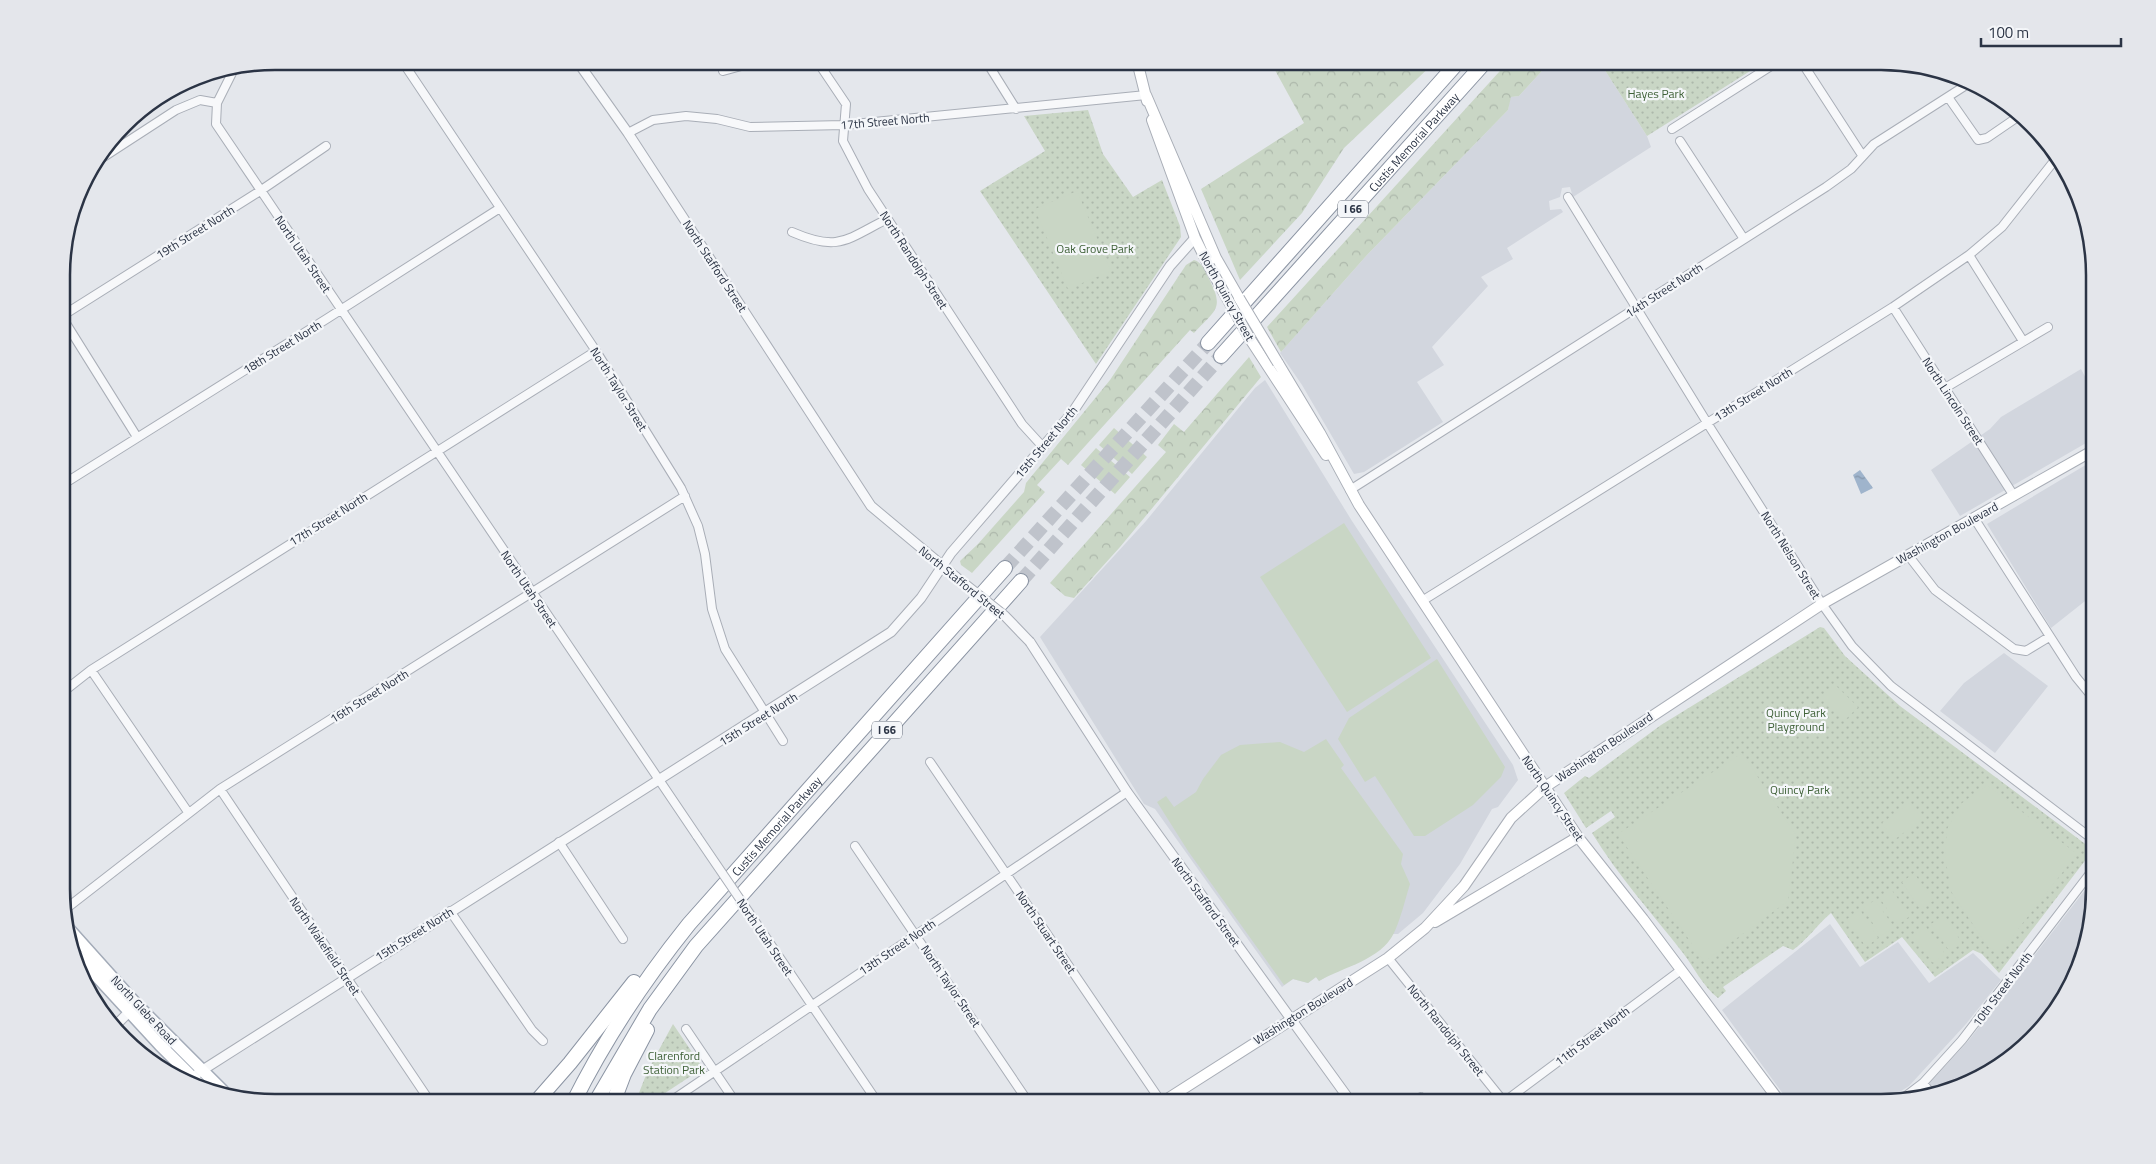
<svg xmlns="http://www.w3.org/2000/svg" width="2156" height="1164" viewBox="0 0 2156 1164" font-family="'Titillium Web',sans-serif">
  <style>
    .built { fill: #d2d6de }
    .grass { fill: url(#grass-dots) }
    .forest { fill: url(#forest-crowns) }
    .pitch { fill: #c9d6c5 }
    .water { fill: url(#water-ripples) }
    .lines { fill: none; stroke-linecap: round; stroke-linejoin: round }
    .motorway-tunnel { stroke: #bfc3cb; stroke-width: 14; stroke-dasharray: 14 7; stroke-linecap: butt }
    .minor-casing { stroke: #a9aeb7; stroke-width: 10 }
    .tertiary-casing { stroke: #a9aeb7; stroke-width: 11 }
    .secondary-casing { stroke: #a9aeb7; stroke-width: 12 }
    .primary-casing { stroke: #a3abb8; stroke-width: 14 }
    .motorway-casing { stroke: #8b94a3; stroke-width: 16 }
    .minor { stroke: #f7f8fa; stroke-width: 8 }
    .tertiary { stroke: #f7f8fa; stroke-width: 9 }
    .secondary { stroke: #fff; stroke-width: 10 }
    .primary { stroke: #fff; stroke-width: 11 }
    .motorway { stroke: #fff; stroke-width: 14 }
    .minor-bridge-casing { stroke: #a9aeb7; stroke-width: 10; stroke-linecap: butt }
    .tertiary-bridge-casing { stroke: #a9aeb7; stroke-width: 11; stroke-linecap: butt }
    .secondary-bridge-casing { stroke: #a9aeb7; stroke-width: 12; stroke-linecap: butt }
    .minor-bridge { stroke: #f7f8fa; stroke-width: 8 }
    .tertiary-bridge { stroke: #f7f8fa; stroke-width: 9 }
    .secondary-bridge { stroke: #fff; stroke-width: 10 }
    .labels { text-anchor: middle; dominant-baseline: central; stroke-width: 4.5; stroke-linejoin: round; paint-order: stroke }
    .shield { fill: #f4f6f9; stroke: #676e7b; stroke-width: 1 }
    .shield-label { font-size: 11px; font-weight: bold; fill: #2b3445 }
    .park-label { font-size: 12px; fill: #3f6138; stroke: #f4f6f9 }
    .street-label { font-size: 12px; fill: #2b3445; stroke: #f4f6f9 }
    .rim { fill: none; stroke: #2b3445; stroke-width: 2.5 }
  </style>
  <defs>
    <pattern id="grass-dots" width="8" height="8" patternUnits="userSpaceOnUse" patternTransform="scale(1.25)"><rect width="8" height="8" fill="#c9d6c5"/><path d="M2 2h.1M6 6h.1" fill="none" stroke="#adb8ab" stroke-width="1.8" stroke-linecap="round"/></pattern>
    <pattern id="forest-crowns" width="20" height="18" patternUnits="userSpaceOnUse" patternTransform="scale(1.25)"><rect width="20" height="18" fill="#c9d6c5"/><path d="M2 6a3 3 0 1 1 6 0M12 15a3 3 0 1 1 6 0" fill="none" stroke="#adb8ab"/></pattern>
    <pattern id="water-ripples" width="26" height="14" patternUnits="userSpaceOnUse" patternTransform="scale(1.25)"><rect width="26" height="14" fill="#9fb4cc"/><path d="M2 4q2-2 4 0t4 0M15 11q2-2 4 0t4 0" fill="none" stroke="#8293a7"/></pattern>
  </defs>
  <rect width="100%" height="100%" fill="#e4e7ec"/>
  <path class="built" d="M 1551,61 L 1599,61 L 1647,136 L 1651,147 L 1573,197 L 1570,187 L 1562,188 L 1560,197 L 1549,201 L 1550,210 L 1561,209 L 1563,212 L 1507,248 L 1513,259 L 1481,277 L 1488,286 L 1432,347 L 1444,365 L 1417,382 L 1443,422 L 1364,472 L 1354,474 L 1302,385 L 1280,353 L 1367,255 L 1508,110 L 1510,97 L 1519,96 Z
    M 2081,369 L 2093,392 L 2093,439 L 1960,516 L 1931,470 L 1990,429 L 2001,417 Z
    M 1265,380 L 1352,521 L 1513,765 L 1518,780 L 1498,807 L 1492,809 L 1460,864 L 1423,913 L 1398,934 L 1393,934 L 1386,944 L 1356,964 L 1338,970 L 1319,981 L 1316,977 L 1308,983 L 1293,979 L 1282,987 L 1155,809 L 1144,804 L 1040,637 L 1146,521 L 1255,388 Z
    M 2094,460 L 2094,594 L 2051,628 L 1987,524 Z
    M 2004,653 L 2048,686 L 1995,753 L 1940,711 L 1964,683 Z
    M 2095,877 L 2095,889 L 2073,984 L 2042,1030 L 2000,1067 L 1950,1092 L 1909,1100 L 1936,1076 L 1969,1040 Z
    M 1830,924 L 1860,967 L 1898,942 L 1929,983 L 1973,953 L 2001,980 L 1966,1024 L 1909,1086 L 1884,1102 L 1789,1102 L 1722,1010 Z"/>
  <path class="grass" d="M 1599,61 L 1766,61 L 1647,136 Z
    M 1088,110 L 1103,154 L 1133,197 L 1162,180 L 1180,226 L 1181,237 L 1096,364 L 980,191 L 1045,151 L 1024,116 Z
    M 1820,627 L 1824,628 L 1845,656 L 1900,706 L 2088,846 L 2087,858 L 1999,973 L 1982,954 L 1973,950 L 1935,977 L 1902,937 L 1865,962 L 1831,913 C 1817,925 1808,939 1793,950 L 1783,946 L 1723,987 L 1726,991 L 1718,998 C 1703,987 1694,967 1683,953 C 1652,913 1618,876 1592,833 L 1615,817 L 1611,811 L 1586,828 L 1564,793 L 1585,776 L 1589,778 L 1661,725 Z
    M 673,1024 L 700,1064 L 700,1070 L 650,1103 L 635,1103 L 648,1070 Z"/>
  <path class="forest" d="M 1270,61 L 1436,61 L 1344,148 L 1302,213 L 1240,280 L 1201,189 L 1304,123 Z
    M 1509,61 L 1551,61 L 1519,96 L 1511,97 L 1508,110 L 1367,255 L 1281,352 L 1267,327 Z
    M 1194,260 C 1202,262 1205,271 1208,277 C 1225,309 1216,309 1194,333 L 1190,330 L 1068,465 L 1061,459 L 1037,485 L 1045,492 L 972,573 L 961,565 L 960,561 L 978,544 L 1024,492 L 1026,483 L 1110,380 L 1186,265 Z
    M 1249,357 L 1261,377 L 1120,547 L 1074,598 L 1065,596 L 1050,583 L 1166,452 L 1158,445 L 1174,424 L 1184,432 Z"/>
  <path class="pitch" d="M 1077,191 L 1111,271 L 1068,289 L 1035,209 Z
    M 1114,428 L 1147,457 L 1132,474 L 1099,445 Z
    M 1096,448 L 1130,477 L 1115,494 L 1081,465 Z
    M 1344,523 L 1431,658 L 1347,712 L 1260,577 Z
    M 1437,659 L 1505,767 L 1501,777 L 1473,805 L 1425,836 L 1414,836 L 1375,776 L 1365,782 L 1338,739 L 1349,718 Z
    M 1834,684 L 1858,707 L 1844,721 L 1821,698 Z
    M 1326,739 L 1344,765 L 1341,768 L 1403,854 L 1401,864 L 1410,884 C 1405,900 1401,918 1394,933 C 1381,960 1343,967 1319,981 L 1316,977 L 1308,983 L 1293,979 L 1284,985 L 1188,851 L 1157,802 L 1166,796 L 1174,807 L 1196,792 L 1203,779 L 1221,755 L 1240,745 L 1280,742 L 1304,752 Z
    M 1742,753 L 1796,835 L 1788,901 L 1704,962 L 1618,834 Z
    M 1987,785 L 2077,854 L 2000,952 L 1988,947 L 1952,893 L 1945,858 L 1947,829 L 1962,803 Z
    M 1910,803 L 1922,819 L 1894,840 L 1882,823 Z
    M 1914,873 L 1933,901 L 1920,909 L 1902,882 Z
    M 1891,889 L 1910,916 L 1898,925 L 1879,897 Z
    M 1875,900 L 1894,927 L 1881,936 L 1863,908 Z
    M 1860,910 L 1878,938 L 1866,947 L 1847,919 Z
    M 1944,915 L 1962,943 L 1950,952 L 1931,924 Z
    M 1926,927 L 1945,954 L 1933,963 L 1914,936 Z"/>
  <path class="water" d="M 1860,470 L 1873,488 L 1861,494 L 1853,475 Z"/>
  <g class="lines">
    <path class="motorway-tunnel" d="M 1005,568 L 1208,343
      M 1021,581 L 1221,356"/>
    <g class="minor-casing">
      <path id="minor" d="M 402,61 L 596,351 L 681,488 L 698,526 L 705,554 L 712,609 L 725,649 L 783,741
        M 817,61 L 846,104 L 843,141 L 868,189 L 1022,424 L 1043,447
        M 986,61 L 1016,109
        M 1801,61 L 1862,155
        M 234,69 L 217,103 L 216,124 L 697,836
        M 723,71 L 745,65 L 749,61
        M 1948,97 L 1978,140 L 1987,138 L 2022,114
        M 1672,129 L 1779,61
        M 628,133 L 653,120 L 686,116 L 717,119 L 750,127 L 844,125 L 1146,95
        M 1680,141 L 1744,239
        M 99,160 L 176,110 L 200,100 L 217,103
        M 1568,197 L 1711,429 L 1822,604 L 1852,646 L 1891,686 L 2095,841
        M 792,232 C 838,252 846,240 887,219
        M 1969,255 L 2023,341
        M 1893,307 L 2014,496
        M 62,316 L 260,191 L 326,146
        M 62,317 L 137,437
        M 1945,388 L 2048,327
        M 62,485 L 328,318 L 500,208
        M 1350,490 L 1826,187 L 1851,169 L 1874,144 L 1971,82
        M 1974,518 L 2076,677 L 2094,699
        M 1908,555 L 1935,590 L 2014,649 L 2026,651 L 2049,637
        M 1422,601 L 1893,307 L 1969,255 L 2002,227 L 2058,156
        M 91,670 L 188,812
        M 63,692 L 91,670 L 596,351
        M 930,762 L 1162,1103
        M 220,789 L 431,1103
        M 559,842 L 623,939
        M 855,846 L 1029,1103
        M 63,911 L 220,789 L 685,496
        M 450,911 L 532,1030 L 543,1041
        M 765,936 L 878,1103
        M 1388,958 L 1504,1102
        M 686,1029 L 736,1103
        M 1923,1083 L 1932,1095
        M 1412,1102 L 1421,1097
        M 1504,1102 L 1681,970
        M 1898,1102 L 1923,1083 L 1962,1040 L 2095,867
        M 668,1103 L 1127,792"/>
    </g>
    <g class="tertiary-casing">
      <path id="tertiary" d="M 577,61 L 628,133 L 871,506 L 956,577
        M 1030,642 L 1127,792 L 1351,1102
        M 114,1027 L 133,1008
        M 198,1073 L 891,632 L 921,598 L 951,553 L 1072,413 L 1170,266 L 1195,238"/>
    </g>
    <g class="secondary-casing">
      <path id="secondary" d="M 1137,61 L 1147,101
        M 1146,95 L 1216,258 L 1239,298
        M 1152,120 L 1195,238 L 1209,266
        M 1250,339 L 1326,455
        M 1278,363 L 1320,433 L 1359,505 L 1578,837 L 1643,919 L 1780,1102
        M 1435,922 L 1578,837
        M 1161,1103 L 1388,958 L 1425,928 L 1464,886 L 1511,818 L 1545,787 L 1822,604 L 2094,450"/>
    </g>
    <g class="primary-casing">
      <path id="primary" d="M 67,927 L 136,1004 L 223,1091
        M 78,956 L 160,1045 L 200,1085"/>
    </g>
    <g class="motorway-casing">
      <g id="motorway">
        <path d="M 1208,343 L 1459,61"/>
        <path id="s1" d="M 1221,356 L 1486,61"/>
        <path d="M 535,1103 L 570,1063 L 634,982"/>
        <path id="s2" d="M 573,1103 C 605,1039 644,980 689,924 L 1005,568"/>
        <path d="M 595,1103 L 650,1009 L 696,946 L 1021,581"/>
        <path d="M 613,1103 L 624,1074 L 647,1030"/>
      </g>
    </g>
    <use href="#minor" class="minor"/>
    <use href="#tertiary" class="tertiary"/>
    <use href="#secondary" class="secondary"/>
    <use href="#primary" class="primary"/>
    <use href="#motorway" class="motorway"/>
    <g class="minor-bridge-casing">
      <path id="minor-bridge" d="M 697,836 L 765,936"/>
    </g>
    <g class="tertiary-bridge-casing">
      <path id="tertiary-bridge" d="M 956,577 L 1005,616 L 1030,642"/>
    </g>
    <g class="secondary-bridge-casing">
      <path id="secondary-bridge" d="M 1209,266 L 1250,339
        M 1239,298 L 1278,363"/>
    </g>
    <use href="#minor-bridge" class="minor-bridge"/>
    <use href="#tertiary-bridge" class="tertiary-bridge"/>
    <use href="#secondary-bridge" class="secondary-bridge"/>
  </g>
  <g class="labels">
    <g class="shield">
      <rect x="1338" y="200.5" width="30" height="17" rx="4"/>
      <rect x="872" y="721.5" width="30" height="17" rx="4"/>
    </g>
    <g class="shield-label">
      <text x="1353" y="209">I 66</text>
      <text x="887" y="730">I 66</text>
    </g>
    <g class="park-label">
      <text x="1656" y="93">Hayes Park</text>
      <text x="1095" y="248">Oak Grove Park</text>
      <text x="1796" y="712">Quincy Park<tspan x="1796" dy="14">Playground</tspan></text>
      <text x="1800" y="789">Quincy Park</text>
      <text x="674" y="1055">Clarenford<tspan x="674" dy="14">Station Park</tspan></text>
    </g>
    <g class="street-label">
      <text transform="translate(885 121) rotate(-5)">17th Street North</text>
      <text stroke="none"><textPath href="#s1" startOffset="288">Custis Memorial Parkway</textPath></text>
      <text transform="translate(195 232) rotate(-32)">19th Street North</text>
      <text transform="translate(303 254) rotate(56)">North Utah Street</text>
      <text transform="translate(914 260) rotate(57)">North Randolph Street</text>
      <text transform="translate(715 266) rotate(57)">North Stafford Street</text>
      <text transform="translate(1664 290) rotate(-33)">14th Street North</text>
      <text transform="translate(1227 296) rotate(61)">North Quincy Street</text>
      <text transform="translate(282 347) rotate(-32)">18th Street North</text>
      <text transform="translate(619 389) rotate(58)">North Taylor Street</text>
      <text transform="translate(1753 394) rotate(-32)">13th Street North</text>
      <text transform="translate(1953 401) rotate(57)">North Lincoln Street</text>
      <text transform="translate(1046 442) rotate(-50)">15th Street North</text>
      <text transform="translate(328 519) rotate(-32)">17th Street North</text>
      <text transform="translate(1947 533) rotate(-29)">Washington Boulevard</text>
      <text transform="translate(1791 555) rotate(58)">North Nelson Street</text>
      <text transform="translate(962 582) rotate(39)">North Stafford Street</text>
      <text transform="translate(529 589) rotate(56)">North Utah Street</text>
      <text transform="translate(369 696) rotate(-32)">16th Street North</text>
      <text transform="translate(758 719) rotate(-32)">15th Street North</text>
      <text transform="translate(1604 747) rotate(-34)">Washington Boulevard</text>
      <text transform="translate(1553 798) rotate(56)">North Quincy Street</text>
      <text stroke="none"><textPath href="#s2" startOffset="345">Custis Memorial Parkway</textPath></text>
      <text transform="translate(1206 902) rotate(54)">North Stafford Street</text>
      <text transform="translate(1046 932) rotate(56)">North Stuart Street</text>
      <text transform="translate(414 934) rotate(-32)">15th Street North</text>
      <text transform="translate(765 937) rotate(56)">North Utah Street</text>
      <text transform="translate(325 946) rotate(56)">North Wakefield Street</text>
      <text transform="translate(897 947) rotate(-34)">13th Street North</text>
      <text transform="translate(951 986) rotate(56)">North Taylor Street</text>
      <text transform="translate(2002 989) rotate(-53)">10th Street North</text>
      <text transform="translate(144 1010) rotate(47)">North Glebe Road</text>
      <text transform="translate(1303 1011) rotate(-32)">Washington Boulevard</text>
      <text transform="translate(1446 1030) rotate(51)">North Randolph Street</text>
      <text transform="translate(1592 1036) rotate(-37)">11th Street North</text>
    </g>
  </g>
  <path d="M0 0H2156V1164H0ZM275 70H1881A205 205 0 0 1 2086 275V889A205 205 0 0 1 1881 1094H275A205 205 0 0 1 70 889V275A205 205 0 0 1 275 70Z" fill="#e4e6eb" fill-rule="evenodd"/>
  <path class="rim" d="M275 70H1881A205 205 0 0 1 2086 275V889A205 205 0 0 1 1881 1094H275A205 205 0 0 1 70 889V275A205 205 0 0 1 275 70Z"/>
  <path d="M1981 38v8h140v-8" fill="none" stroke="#2b3445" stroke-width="2.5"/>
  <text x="1988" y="38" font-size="15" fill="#2b3445" stroke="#f4f6f9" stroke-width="4" paint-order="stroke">100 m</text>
</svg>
